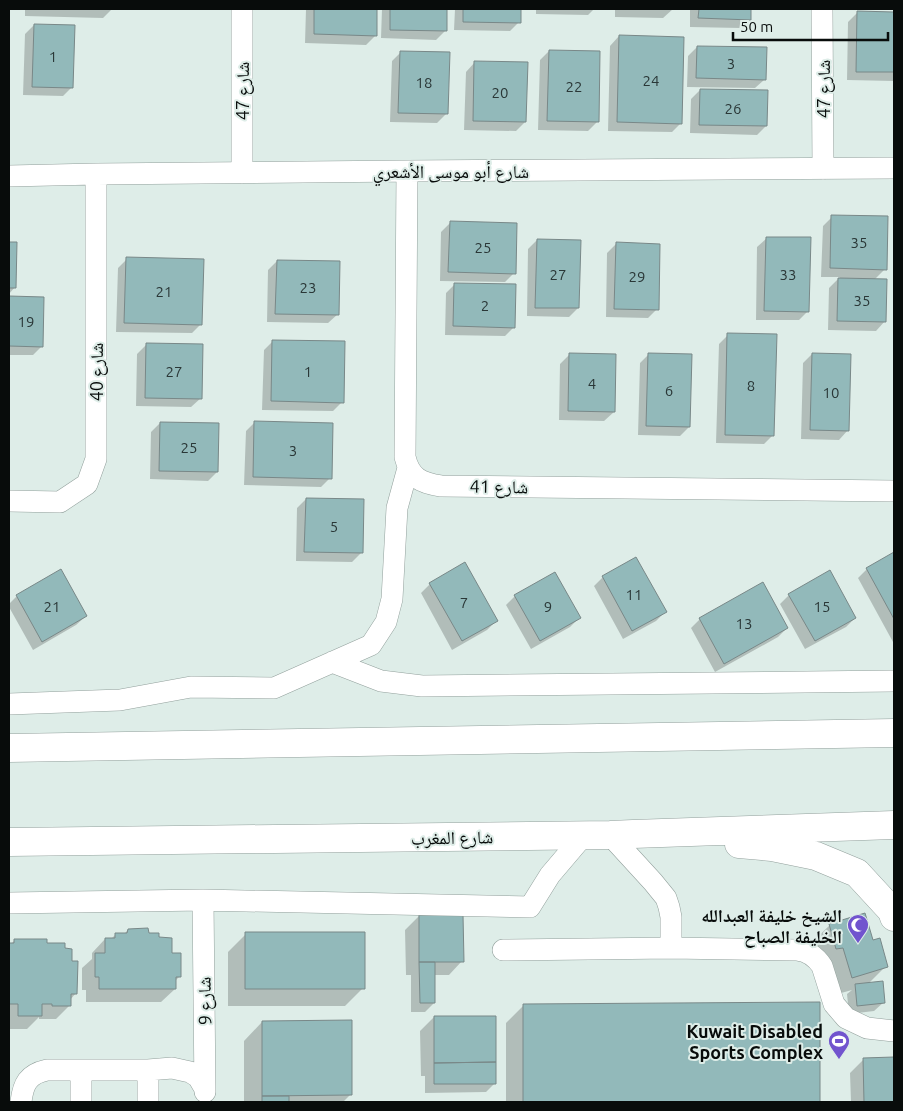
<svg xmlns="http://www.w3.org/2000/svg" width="903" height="1111" viewBox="0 0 903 1111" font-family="Ubuntu,'Noto Naskh Arabic',sans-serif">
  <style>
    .shadow { fill: #0003 }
    .building { fill: #92b9ba; stroke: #798888 }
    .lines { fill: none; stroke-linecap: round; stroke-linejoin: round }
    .minor-casing { stroke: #92a09c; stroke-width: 22 }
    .highway-casing { stroke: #92a09c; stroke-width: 29 }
    .minor { stroke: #fff; stroke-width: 21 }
    .highway { stroke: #fff; stroke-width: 28 }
    .labels { text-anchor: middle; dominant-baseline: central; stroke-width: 4; stroke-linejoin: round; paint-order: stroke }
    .number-label { font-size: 15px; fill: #2a3737 }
    .street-label { font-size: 18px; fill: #080c0b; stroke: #deede8 }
    .poi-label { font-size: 18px; font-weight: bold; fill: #080c0b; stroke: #deede8; text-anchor: end }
  </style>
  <rect width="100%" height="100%" fill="#deede8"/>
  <path class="shadow" d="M 25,9 L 112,9 L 103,18 L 25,16 Z
    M 306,9 L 376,9 L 375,36 L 366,45 L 305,43 Z
    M 382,9 L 446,9 L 446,30 L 436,40 L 381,38 Z
    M 455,9 L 520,9 L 519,22 L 510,31 L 454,30 Z
    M 536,9 L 594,9 L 588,15 L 536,14 Z
    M 615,9 L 673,9 L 663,18 L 615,17 Z
    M 690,9 L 750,9 L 749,19 L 740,28 L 690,27 Z
    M 858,12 L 894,13 L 894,81 L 847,80 L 848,22 Z
    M 34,25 L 72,87 L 63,96 L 23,95 L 25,34 Z
    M 619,36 L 681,123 L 672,132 L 608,131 L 610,46 Z
    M 697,47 L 765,79 L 755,88 L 687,87 L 688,56 Z
    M 549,51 L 597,122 L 588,131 L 538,130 L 540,60 Z
    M 401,52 L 447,113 L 437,123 L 390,122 L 392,61 Z
    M 475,62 L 525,122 L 516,131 L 464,130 L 466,72 Z
    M 700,90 L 766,126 L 757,135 L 690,133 L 691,99 Z
    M 832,217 L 885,269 L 874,280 L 885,321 L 876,331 L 828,330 L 829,288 L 840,277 L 821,277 L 823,226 Z
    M 450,223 L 514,273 L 505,282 L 440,281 L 441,232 Z
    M 767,238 L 808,311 L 799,320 L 756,320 L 757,247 Z
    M 537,240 L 578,308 L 569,317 L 527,316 L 528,249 Z
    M 9,243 L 16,243 L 15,287 L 9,294 Z
    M 616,244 L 657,309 L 648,318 L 606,317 L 607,253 Z
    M 127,259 L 201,324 L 192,333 L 116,332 L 118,268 Z
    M 277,261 L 338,314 L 328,323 L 267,322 L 268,270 Z
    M 455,284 L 514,327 L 505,336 L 445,335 L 446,293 Z
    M 9,297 L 43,298 L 42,346 L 33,355 L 9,355 Z
    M 728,335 L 773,435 L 764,444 L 716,443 L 719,344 Z
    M 273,341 L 342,402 L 333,411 L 262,410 L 264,350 Z
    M 147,344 L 201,398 L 191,407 L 136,406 L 137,354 Z
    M 570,354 L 614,412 L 604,421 L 559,420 L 560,364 Z
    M 649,354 L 689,427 L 680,436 L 638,435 L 640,363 Z
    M 812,354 L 848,430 L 839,440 L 801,439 L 803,363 Z
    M 255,422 L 330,478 L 321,487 L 244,485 L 246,431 Z
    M 160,423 L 217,472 L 208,481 L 150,479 L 151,432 Z
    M 306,499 L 361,553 L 352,562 L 296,561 L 297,508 Z
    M 894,554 L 894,641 L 893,642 L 858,578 L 867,569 Z
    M 603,577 L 665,612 L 656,621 L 623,639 L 594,586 Z
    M 430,584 L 496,621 L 487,630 L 452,650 L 421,593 Z
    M 789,595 L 855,618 L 846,627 L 805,649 L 780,604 Z
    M 17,596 L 86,616 L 76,625 L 33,650 L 9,607 L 9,604 Z
    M 515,596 L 579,618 L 570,627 L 531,649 L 506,605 Z
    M 700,619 L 787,628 L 778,637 L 715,672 L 691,628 Z
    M 419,916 L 462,961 L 449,975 L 433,975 L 434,1003 L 425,1012 L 411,1012 L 411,975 L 406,975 L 405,930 Z
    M 830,925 L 872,941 L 886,966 L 868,984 L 884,1002 L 874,1011 L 849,1014 L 847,994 L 852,990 L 834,995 L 811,943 Z
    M 128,930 L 147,934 L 158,939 L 171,955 L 180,976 L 175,981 L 175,989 L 161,1002 L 86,1002 L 86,990 L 82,990 L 82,968 L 92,959 L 92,953 L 105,939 L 111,939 L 116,934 L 124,934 Z
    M 246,934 L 363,988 L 345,1006 L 228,1006 L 228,952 Z
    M 15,940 L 46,944 L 71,962 L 76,993 L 70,1000 L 70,1005 L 56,1019 L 39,1019 L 39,1017 L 27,1029 L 9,1029 L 9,944 L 11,944 Z
    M 819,1004 L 819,1102 L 506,1102 L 506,1023 L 524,1005 Z
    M 434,1017 L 495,1083 L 486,1092 L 425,1093 L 425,1076 L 421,1076 L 420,1031 Z
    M 262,1022 L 350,1095 L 343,1102 L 244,1102 L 244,1041 Z
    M 894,1058 L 894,1102 L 851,1102 L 850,1073 L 864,1059 Z"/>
  <path class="building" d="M 314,9 L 377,9 L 377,36 L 314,34 Z
    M 390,9 L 447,9 L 447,31 L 390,30 Z
    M 463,9 L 521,9 L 521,23 L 463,22 Z
    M 699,9 L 751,9 L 751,20 L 698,18 Z
    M 857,11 L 894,12 L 894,72 L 856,72 Z
    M 34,24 L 75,25 L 73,88 L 32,87 Z
    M 619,35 L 684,37 L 682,124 L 617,122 Z
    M 697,46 L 767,47 L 766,80 L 696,78 Z
    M 549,50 L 600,51 L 599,122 L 547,121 Z
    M 400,51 L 450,52 L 448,114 L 398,113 Z
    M 474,61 L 528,62 L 526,122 L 473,121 Z
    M 700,89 L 768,90 L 767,126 L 699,125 Z
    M 831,215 L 888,216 L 887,270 L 830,268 Z
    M 450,221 L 517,223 L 516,274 L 448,272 Z
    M 766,237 L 811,237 L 809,312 L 764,311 Z
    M 537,239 L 581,240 L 579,308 L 535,308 Z
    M 9,242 L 17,242 L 16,288 L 9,288 Z
    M 616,242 L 660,244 L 659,310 L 614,309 Z
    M 126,257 L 204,259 L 202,325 L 124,323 Z
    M 277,260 L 340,261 L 339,315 L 275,314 Z
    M 838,278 L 887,279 L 886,322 L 837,321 Z
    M 454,283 L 516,284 L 515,328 L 453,326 Z
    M 9,296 L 44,297 L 43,347 L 9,346 Z
    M 727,333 L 777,334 L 774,436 L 725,435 Z
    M 272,340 L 345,341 L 344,403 L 271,401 Z
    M 146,343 L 203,344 L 202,399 L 145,398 Z
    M 569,353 L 616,354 L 615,412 L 568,411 Z
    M 648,353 L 692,354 L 690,427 L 646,426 Z
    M 812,353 L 851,354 L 849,431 L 810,430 Z
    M 254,421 L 333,423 L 332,479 L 253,477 Z
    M 160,422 L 219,423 L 218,472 L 159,471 Z
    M 306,498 L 364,499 L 363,553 L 304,552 Z
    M 894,552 L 894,619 L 866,568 Z
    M 636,557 L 667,612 L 632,631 L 602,576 Z
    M 465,562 L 498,621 L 462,641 L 429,583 Z
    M 61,569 L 87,616 L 42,642 L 16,595 Z
    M 830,570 L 856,618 L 815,641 L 788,594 Z
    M 555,572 L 581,618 L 540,641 L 514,595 Z
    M 763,582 L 788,628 L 724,664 L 699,618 Z
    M 865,913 L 873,940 L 880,938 L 888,967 L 852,978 L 843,948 L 836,949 L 829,924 Z
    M 419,915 L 463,915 L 464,962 L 419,962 Z
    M 148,928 L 149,933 L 159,933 L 159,937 L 172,938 L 172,953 L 181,953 L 181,977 L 176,977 L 176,989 L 99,989 L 99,977 L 95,977 L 95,953 L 105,953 L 105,938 L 115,938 L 115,933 L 127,933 L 128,929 Z
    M 245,932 L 365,932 L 365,989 L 245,989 Z
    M 14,939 L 47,939 L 47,943 L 65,943 L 65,948 L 72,949 L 72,961 L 78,961 L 77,994 L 71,994 L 71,1006 L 52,1006 L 52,1004 L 42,1004 L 42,1016 L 18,1016 L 18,1004 L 9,1004 L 9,943 L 14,943 Z
    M 419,962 L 435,962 L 435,1003 L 420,1003 Z
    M 883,981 L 885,1003 L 857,1006 L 855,984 Z
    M 820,1002 L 820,1102 L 523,1102 L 523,1004 Z
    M 434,1016 L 496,1016 L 496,1062 L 434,1063 Z
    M 352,1020 L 352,1095 L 262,1096 L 262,1021 Z
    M 894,1057 L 894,1102 L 864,1102 L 863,1058 Z
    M 496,1062 L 496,1084 L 434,1084 L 434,1063 Z
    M 262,1096 L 289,1096 L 289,1102 L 262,1102 Z"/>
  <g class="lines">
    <g class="minor-casing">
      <path id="minor" d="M 242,9 L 242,173
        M 822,9 L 823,169
        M 407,171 L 405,457 C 410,478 421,483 441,486 L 894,491
        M 9,176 L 96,174 L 407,171 L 894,168
        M 9,501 L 60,502 L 87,484 L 96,459 L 96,174
        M 332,662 L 381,681 L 422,686 L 894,681
        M 9,704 L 120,700 L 191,687 L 274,688 L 371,645 L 386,622 L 392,599 L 397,508 L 408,468
        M 610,835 L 653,882 L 666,898 L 669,907 L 671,917 L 671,948
        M 203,900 L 205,1092
        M 9,903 L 203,900 L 530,907 L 550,875 L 584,835
        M 503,950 L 671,948 L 797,950 C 808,951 816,957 822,966 L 834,1004 L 846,1018 L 867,1028 L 894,1031
        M 81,1070 L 81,1102
        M 148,1070 L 148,1102
        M 21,1102 C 23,1084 28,1074 47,1070 L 148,1070 L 172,1068 L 190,1072 L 198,1077 L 205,1089"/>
    </g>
    <g class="highway-casing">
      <path id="highway" d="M 9,748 L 894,733
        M 9,842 L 610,835 L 633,834 L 894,825
        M 739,844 L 772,847 L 816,856 L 857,873 L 892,911 L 894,917"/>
    </g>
    <use href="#minor" class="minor"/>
    <use href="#highway" class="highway"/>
  </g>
  <defs>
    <g id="mosque-pin" transform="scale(1.125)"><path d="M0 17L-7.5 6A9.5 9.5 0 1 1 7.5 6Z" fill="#7154ce" stroke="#deede8"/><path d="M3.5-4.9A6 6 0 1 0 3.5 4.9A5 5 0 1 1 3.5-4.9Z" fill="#fff"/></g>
    <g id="stadium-pin" transform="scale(1.125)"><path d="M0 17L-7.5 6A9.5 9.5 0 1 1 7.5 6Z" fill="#7154ce" stroke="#deede8"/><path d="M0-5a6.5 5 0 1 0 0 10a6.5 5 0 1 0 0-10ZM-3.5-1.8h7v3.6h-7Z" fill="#fff"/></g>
  </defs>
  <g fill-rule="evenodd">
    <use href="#mosque-pin" x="858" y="925"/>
    <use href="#stadium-pin" x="839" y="1041"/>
  </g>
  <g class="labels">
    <g class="number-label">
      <text x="53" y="56">1</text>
      <text x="731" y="63">3</text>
      <text x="651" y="80">24</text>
      <text x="424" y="82">18</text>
      <text x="574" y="86">22</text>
      <text x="500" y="92">20</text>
      <text x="733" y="108">26</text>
      <text x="859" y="242">35</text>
      <text x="483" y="247">25</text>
      <text x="558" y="274">27</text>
      <text x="788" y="274">33</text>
      <text x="637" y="276">29</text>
      <text x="308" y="287">23</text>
      <text x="164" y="291">21</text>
      <text x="862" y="300">35</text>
      <text x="485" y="305">2</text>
      <text x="26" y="321">19</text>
      <text x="174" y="371">27</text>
      <text x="308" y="371">1</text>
      <text x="592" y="383">4</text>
      <text x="751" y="385">8</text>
      <text x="669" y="390">6</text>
      <text x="831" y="392">10</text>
      <text x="189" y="447">25</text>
      <text x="293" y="450">3</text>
      <text x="334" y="526">5</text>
      <text x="634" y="594">11</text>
      <text x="464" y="602">7</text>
      <text x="52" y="606">21</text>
      <text x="548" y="606">9</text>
      <text x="822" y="606">15</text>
      <text x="744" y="623">13</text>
    </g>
    <g class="street-label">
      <text transform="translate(823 89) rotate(-90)">شارع 47</text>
      <text transform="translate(242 91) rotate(-90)">شارع 47</text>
      <text x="451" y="171">شارع أبو موسى الأشعري</text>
      <text transform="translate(96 372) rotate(-90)">شارع 40</text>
      <text transform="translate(499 486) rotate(1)">شارع 41</text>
      <text transform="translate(452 837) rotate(-1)">شارع المغرب</text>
      <text transform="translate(204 1001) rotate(-91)">شارع 9</text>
    </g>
    <g class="poi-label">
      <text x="842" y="915">الشيخ خليفة العبدالله<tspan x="842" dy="21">الخليفة الصباح</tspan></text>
      <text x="823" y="1031">Kuwait Disabled<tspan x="823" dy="21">Sports Complex</tspan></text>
    </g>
  </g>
  <rect width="903" height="1111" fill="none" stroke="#080c0b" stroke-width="20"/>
  <path d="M733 32v8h155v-8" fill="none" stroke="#080c0b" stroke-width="2.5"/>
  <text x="740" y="32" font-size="15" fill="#080c0b" stroke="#deede8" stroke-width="4" paint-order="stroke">50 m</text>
</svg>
